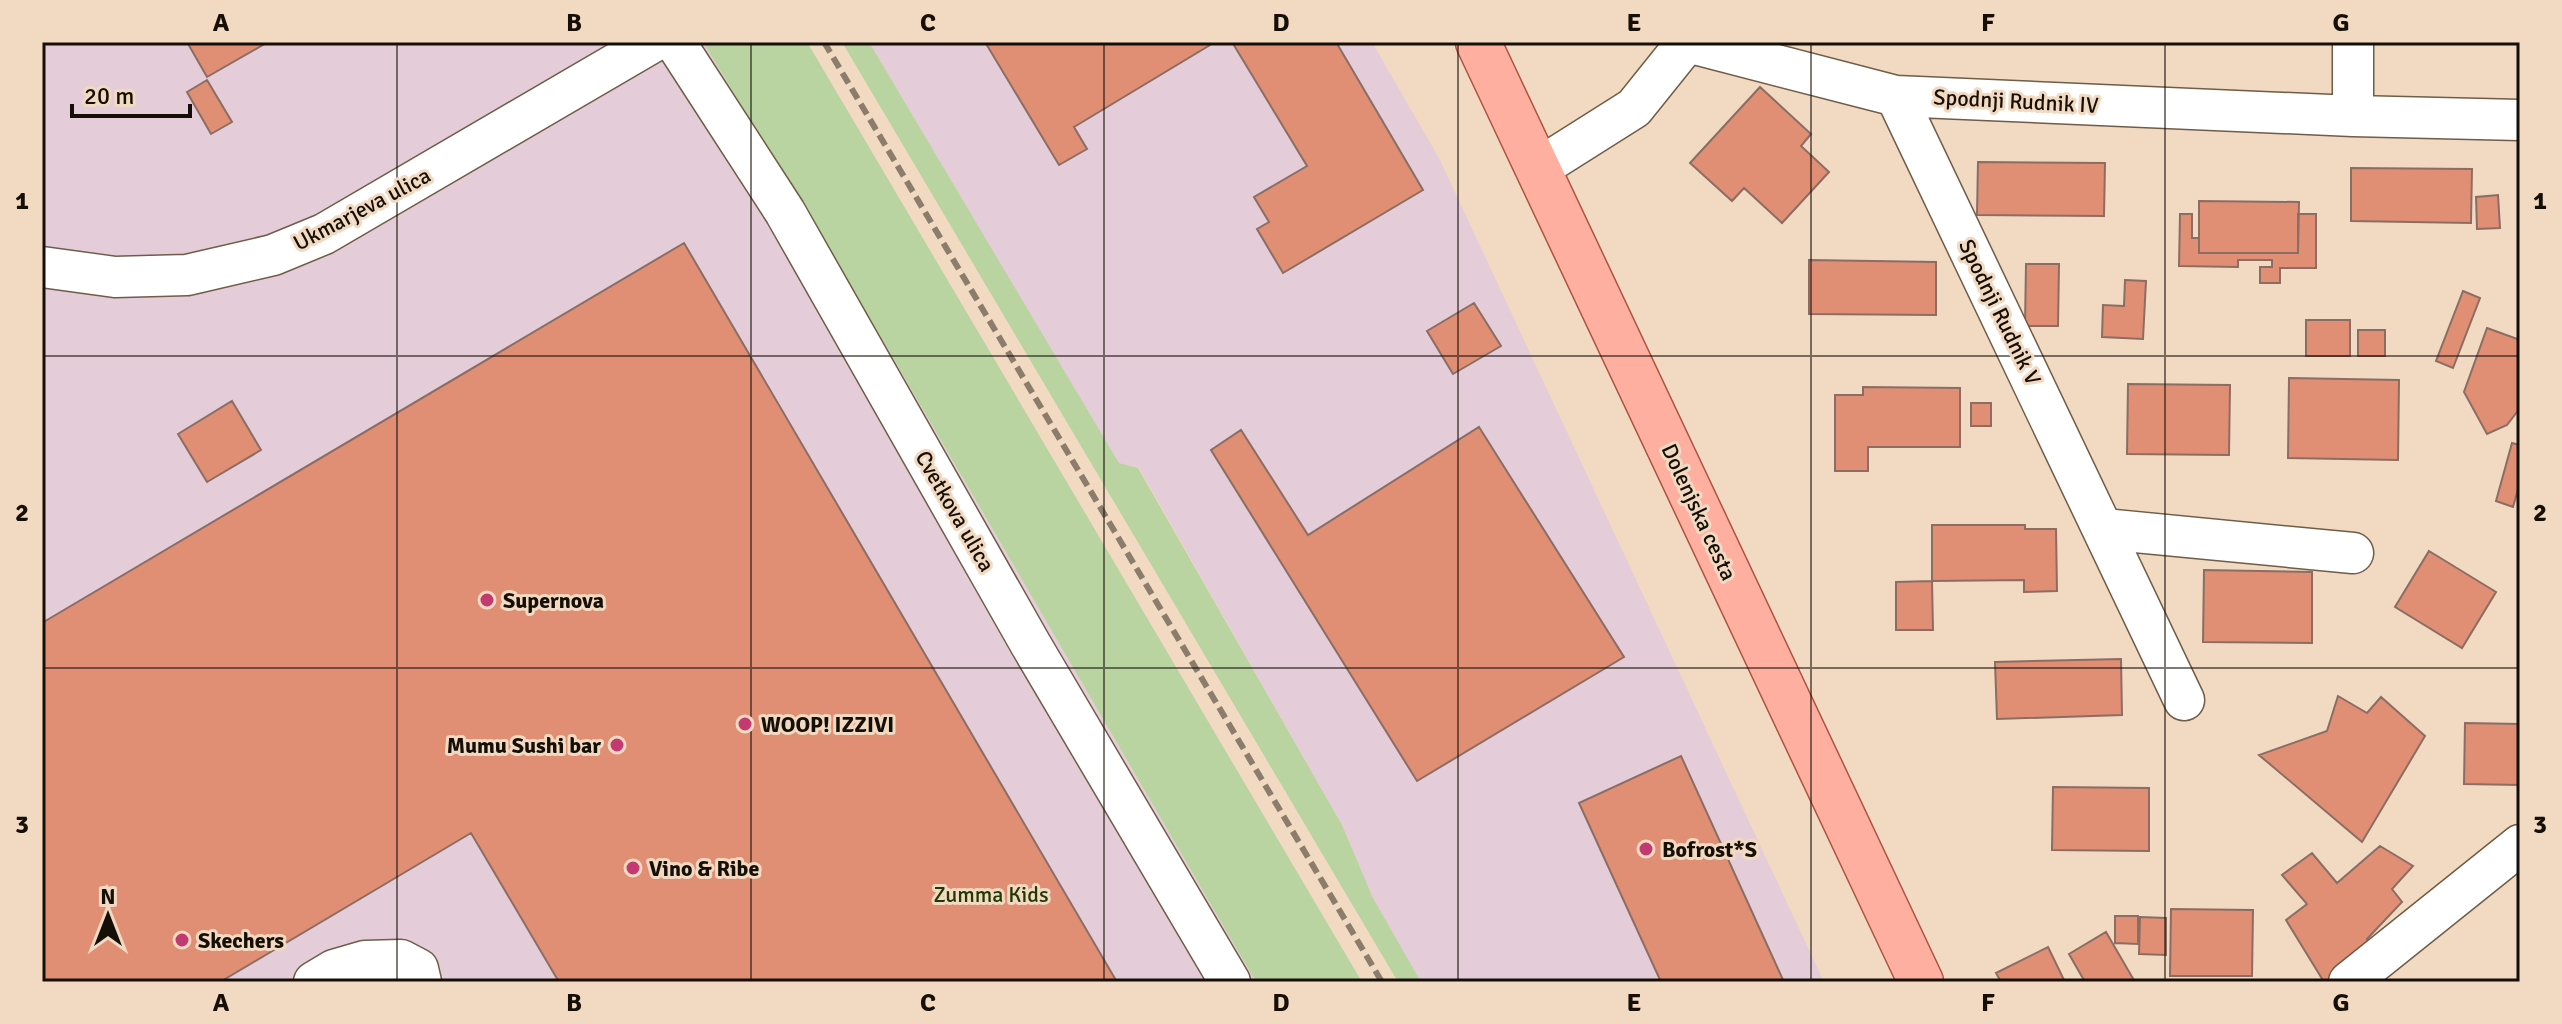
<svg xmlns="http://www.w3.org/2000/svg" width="2562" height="1024" viewBox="0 0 2562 1024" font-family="Signika,sans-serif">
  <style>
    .commercial { fill: #e4cdd9 }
    .green { fill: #b9d3a1 }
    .building { fill: #e08f75; stroke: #8b6d64; stroke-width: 2 }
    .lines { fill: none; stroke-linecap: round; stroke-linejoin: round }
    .minor-casing { stroke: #705c47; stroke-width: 43 }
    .major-casing { stroke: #ac5441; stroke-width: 47 }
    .minor { stroke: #fff; stroke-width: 40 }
    .major { stroke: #feafa0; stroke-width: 44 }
    .rail { stroke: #8c7c6b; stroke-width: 6; stroke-dasharray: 12 6; stroke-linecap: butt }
    .grid { fill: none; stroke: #160f07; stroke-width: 2; stroke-opacity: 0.55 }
    .poi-dot { fill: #c33971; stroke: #f1dac1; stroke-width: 3 }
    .labels { text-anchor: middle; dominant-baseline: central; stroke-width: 6; stroke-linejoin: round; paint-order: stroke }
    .street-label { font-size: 22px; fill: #160f07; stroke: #f1dac1 }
    .poi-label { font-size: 22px; font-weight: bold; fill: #160f07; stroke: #f1dac1; text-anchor: start }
    .park-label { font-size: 22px; fill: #223802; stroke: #f1dac1 }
    .neatline { fill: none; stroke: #160f07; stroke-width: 3 }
    .grid-label { font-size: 26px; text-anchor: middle; font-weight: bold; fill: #160f07 }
  </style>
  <rect width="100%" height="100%" fill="#f1dac1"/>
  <path class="commercial" d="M 42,42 L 703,42 L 871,320 L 1256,982 L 42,982 Z
    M 869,42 L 1372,42 L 1439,158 L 1824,982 L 1421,982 L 1373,898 L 1342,825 L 1139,468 L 1119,463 Z"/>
  <path class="green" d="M 703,42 L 807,42 L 1362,982 L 1256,982 L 871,320 Z
    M 842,42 L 869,42 L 1119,463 L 1138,468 L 1342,825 L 1373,898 L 1421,982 L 1398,982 Z"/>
  <path class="building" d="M 187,42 L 268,42 L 207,77 Z
    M 985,42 L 1215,42 L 1074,127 L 1087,149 L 1059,165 Z
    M 1232,42 L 1336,42 L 1423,190 L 1283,273 L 1257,229 L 1269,222 L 1254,197 L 1307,166 Z
    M 207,80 L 232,122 L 211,134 L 187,92 Z
    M 1760,87 L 1811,134 L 1801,146 L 1829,172 L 1782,223 L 1744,188 L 1732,201 L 1690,163 Z
    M 1978,162 L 2105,163 L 2104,216 L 1977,215 Z
    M 2351,168 L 2472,169 L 2471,223 L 2351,221 Z
    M 2498,195 L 2500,228 L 2477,229 L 2476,197 Z
    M 2199,201 L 2299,202 L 2298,253 L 2199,253 Z
    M 2180,214 L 2192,214 L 2192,238 L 2199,238 L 2199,253 L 2298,253 L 2298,214 L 2316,214 L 2316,268 L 2280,268 L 2280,283 L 2260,283 L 2260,267 L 2272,267 L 2272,260 L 2238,260 L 2238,267 L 2179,266 Z
    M 684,243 L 1117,982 L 559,982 L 471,833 L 220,982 L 42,982 L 42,623 Z
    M 1809,260 L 1936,262 L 1936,315 L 1809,314 Z
    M 2026,264 L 2059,264 L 2058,326 L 2025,326 Z
    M 2125,280 L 2146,281 L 2143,339 L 2102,337 L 2103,305 L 2124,306 Z
    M 2463,291 L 2480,298 L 2453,368 L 2436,361 Z
    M 1474,303 L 1501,346 L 1453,374 L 1427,331 Z
    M 2306,320 L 2350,320 L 2350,356 L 2306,356 Z
    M 2487,328 L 2520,340 L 2520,408 L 2507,425 L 2487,434 L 2464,392 Z
    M 2358,330 L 2385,330 L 2385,356 L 2358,356 Z
    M 2289,378 L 2399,380 L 2398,460 L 2288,458 Z
    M 2128,384 L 2230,385 L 2229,455 L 2127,454 Z
    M 1863,387 L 1960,388 L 1960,447 L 1868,447 L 1868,471 L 1835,471 L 1835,395 L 1863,395 Z
    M 232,401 L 261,450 L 207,482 L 178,434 Z
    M 1971,403 L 1991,403 L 1991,426 L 1971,426 Z
    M 1479,427 L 1624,657 L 1417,781 L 1211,450 L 1241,430 L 1308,535 Z
    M 2512,443 L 2520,445 L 2520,483 L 2513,507 L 2496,501 Z
    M 1932,525 L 2025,525 L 2025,529 L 2056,529 L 2057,591 L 2024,592 L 2024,580 L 1932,581 Z
    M 2429,551 L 2496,592 L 2462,648 L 2395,607 Z
    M 2204,570 L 2312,572 L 2312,643 L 2203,642 Z
    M 1932,581 L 1933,630 L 1896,630 L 1896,582 Z
    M 2121,659 L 2122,715 L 1997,719 L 1995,662 Z
    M 2338,696 L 2367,713 L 2381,697 L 2425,736 L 2362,842 L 2259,755 L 2327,731 Z
    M 2465,723 L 2520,724 L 2520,785 L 2464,784 Z
    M 1681,756 L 1784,982 L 1661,982 L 1579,803 Z
    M 2053,787 L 2149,788 L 2149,851 L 2052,850 Z
    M 2380,846 L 2413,866 L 2392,889 L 2402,902 L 2367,939 L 2374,951 L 2333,982 L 2324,982 L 2286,920 L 2307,904 L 2282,875 L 2312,853 L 2337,883 Z
    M 2171,909 L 2253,910 L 2252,976 L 2170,976 Z
    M 2115,916 L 2138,916 L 2138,944 L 2115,943 Z
    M 2140,917 L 2166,918 L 2166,955 L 2139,954 Z
    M 2106,932 L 2135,982 L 2085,982 L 2069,954 Z
    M 2048,947 L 2065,982 L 2001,982 L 1996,973 Z"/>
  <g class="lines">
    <g class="minor-casing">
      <path id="minor" d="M 675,42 L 785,212 L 1031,645 L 1230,982
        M 1687,42 L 1896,96 L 2353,116 L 2520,120
        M 1896,96 L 2184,700
        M 2353,116 L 2353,42
        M 1539,168 L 1634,108 L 1687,42
        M 42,267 L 115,277 L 187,275 L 273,255 L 324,234 L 653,42
        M 2104,529 L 2353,553
        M 314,982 L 334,970 L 365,961 L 401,960 L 418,969 L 421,982
        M 2349,982 L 2520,845"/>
    </g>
    <g class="major-casing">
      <path id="major" d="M 1478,42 L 1921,982"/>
    </g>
    <use href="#minor" class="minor"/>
    <use href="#major" class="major"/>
    <path class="rail" d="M 824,42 L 1382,982"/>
  </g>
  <path class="grid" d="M 397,42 L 397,982M 751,42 L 751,982M 1104,42 L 1104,982M 1458,42 L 1458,982M 1811,42 L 1811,982M 2165,42 L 2165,982M 42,356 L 2520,356M 42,668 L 2520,668"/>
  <g class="poi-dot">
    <circle cx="487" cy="600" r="8"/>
    <circle cx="745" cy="724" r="8"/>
    <circle cx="617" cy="745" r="8"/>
    <circle cx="1646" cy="849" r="8"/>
    <circle cx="633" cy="868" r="8"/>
    <circle cx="182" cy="940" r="8"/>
  </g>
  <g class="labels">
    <g class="street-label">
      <text transform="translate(2016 101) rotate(3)">Spodnji Rudnik IV</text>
      <text transform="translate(362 209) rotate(-28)">Ukmarjeva ulica</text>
      <text transform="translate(2000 312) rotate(64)">Spodnji Rudnik V</text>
      <text transform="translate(955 511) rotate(60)">Cvetkova ulica</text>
      <text transform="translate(1699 512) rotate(65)">Dolenjska cesta</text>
    </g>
    <g class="poi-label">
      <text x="503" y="600">Supernova</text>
      <text x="761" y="724">WOOP! IZZIVI</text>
      <text x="601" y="745" text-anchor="end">Mumu Sushi bar</text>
      <text x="1662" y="849">Bofrost*S</text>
      <text x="649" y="868">Vino &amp; Ribe</text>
      <text x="198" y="940">Skechers</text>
    </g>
    <g class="park-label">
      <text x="991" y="894">Zumma Kids</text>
    </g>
  </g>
  <rect width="2562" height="1024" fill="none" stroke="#f1dac1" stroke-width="88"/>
  <g transform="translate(108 916)" stroke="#f1dac1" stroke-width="6" paint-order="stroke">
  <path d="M0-6L14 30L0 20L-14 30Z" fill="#160f07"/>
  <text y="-12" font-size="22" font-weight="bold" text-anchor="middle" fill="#160f07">N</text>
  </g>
  <path d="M72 104v12h118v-12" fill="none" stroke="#160f07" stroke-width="4"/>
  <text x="84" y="104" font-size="24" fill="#160f07" stroke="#f1dac1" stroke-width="6" paint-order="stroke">20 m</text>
  <rect x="44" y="44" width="2474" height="936" class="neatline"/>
  <g class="grid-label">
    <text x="221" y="31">A</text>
    <text x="574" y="31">B</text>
    <text x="928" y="31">C</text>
    <text x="1281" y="31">D</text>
    <text x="1634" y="31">E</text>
    <text x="1988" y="31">F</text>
    <text x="2341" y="31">G</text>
    <text x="22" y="209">1</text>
    <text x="2540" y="209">1</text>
    <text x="22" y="521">2</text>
    <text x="2540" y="521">2</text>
    <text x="22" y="833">3</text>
    <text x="2540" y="833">3</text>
    <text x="221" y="1011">A</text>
    <text x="574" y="1011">B</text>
    <text x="928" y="1011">C</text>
    <text x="1281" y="1011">D</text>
    <text x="1634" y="1011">E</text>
    <text x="1988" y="1011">F</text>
    <text x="2341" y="1011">G</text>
  </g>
</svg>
